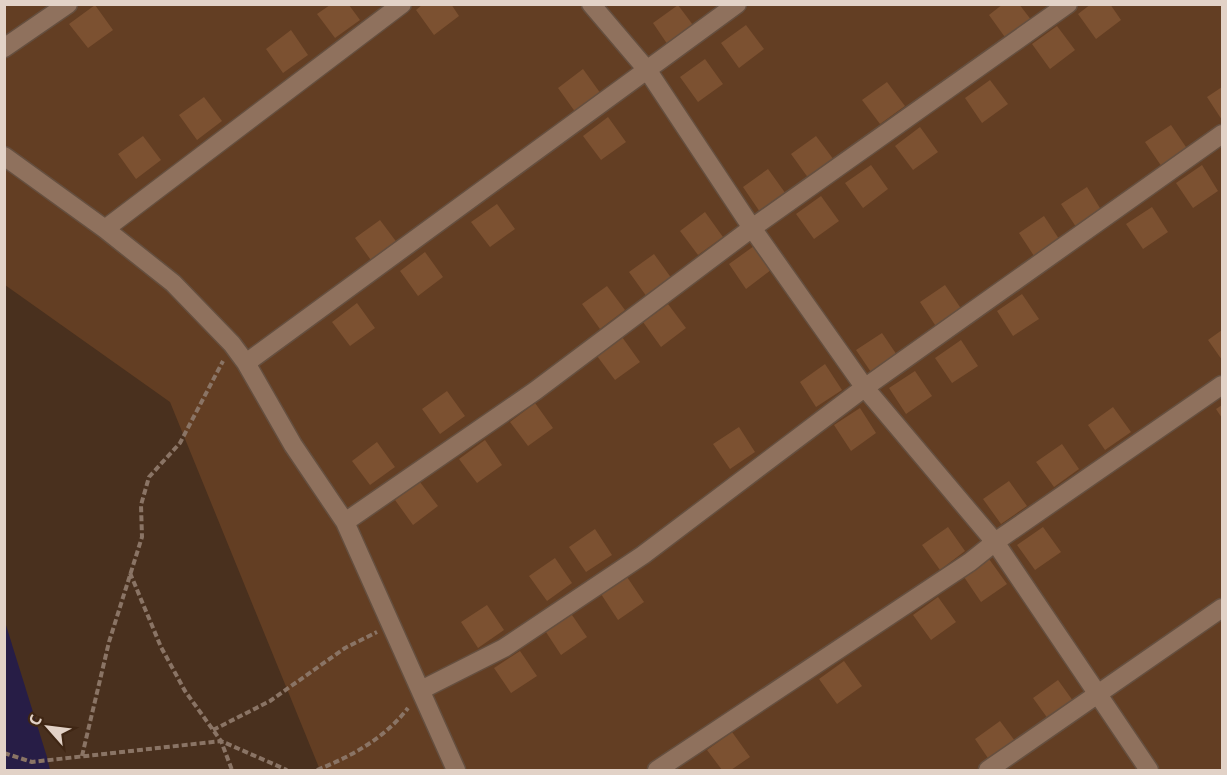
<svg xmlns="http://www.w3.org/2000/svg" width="1227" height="775" viewBox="0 0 1227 775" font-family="'PT Sans',sans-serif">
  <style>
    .green { fill: #633e23 }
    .water { fill: #271d46 }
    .building { fill: #7c5131 }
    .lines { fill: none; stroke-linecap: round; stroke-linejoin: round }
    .minor-casing { stroke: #654f3f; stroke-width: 21 }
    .path { stroke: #8a7465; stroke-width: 4; stroke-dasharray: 6 3; stroke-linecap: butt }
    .minor { stroke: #8f715d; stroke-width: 18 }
  </style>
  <rect width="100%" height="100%" fill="#49301e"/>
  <path class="green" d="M 5,5 L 1222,5 L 1222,770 L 320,770 L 170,402 L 5,285 Z"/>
  <path class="water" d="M 5,622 L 47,757 L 50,770 L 5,770 Z"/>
  <path class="building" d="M 423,4 L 451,4 L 459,16 L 434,35 L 416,10 Z
    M 1003,4 L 1019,4 L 1032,21 L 1007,40 L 989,15 Z
    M 1091,4 L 1110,4 L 1121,20 L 1096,39 L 1078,14 Z
    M 95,5 L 113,30 L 88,48 L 69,24 Z
    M 330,5 L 349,5 L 360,20 L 335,38 L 317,14 Z
    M 678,5 L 696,29 L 670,48 L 653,23 Z
    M 746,25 L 764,49 L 739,68 L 721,43 Z
    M 1057,26 L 1075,50 L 1050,69 L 1032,44 Z
    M 291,30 L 308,55 L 283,73 L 266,49 Z
    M 705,59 L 723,84 L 698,102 L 680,77 Z
    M 583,69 L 601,94 L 576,113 L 558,88 Z
    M 990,80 L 1008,104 L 982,123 L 965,98 Z
    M 887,82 L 905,106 L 880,124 L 862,100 Z
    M 1222,87 L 1222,120 L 1207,97 Z
    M 204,97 L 222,121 L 197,140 L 179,115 Z
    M 608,117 L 626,142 L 601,160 L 583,136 Z
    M 1171,125 L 1188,150 L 1162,167 L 1145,142 Z
    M 920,127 L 938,152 L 913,170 L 895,146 Z
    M 143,136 L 161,160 L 136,179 L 118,154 Z
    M 816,136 L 834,160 L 809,179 L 791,154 Z
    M 871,165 L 888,189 L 863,208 L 845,183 Z
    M 1202,165 L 1218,191 L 1193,208 L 1176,183 Z
    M 768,169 L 786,194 L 760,212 L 743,187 Z
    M 1087,187 L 1103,213 L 1078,230 L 1061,204 Z
    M 821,196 L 839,221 L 814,239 L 796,214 Z
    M 497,204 L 515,229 L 490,247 L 471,222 Z
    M 1152,207 L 1168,232 L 1143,249 L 1126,224 Z
    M 705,212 L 723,237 L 698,255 L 680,231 Z
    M 1044,216 L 1061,242 L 1036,259 L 1019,233 Z
    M 380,220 L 398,244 L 373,263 L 355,238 Z
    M 754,246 L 771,270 L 746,289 L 729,264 Z
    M 425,252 L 443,277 L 418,296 L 400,271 Z
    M 654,254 L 672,279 L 647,297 L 629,272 Z
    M 945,285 L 962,310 L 937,328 L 920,302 Z
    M 607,286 L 625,310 L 600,329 L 582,304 Z
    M 1022,294 L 1039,319 L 1013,336 L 997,311 Z
    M 357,303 L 375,328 L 350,346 L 332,322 Z
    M 668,304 L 686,328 L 661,347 L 643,322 Z
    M 1222,330 L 1222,360 L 1208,340 Z
    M 882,333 L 899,358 L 873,375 L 856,350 Z
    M 622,337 L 640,362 L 615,380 L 597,356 Z
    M 961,340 L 978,366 L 952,383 L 935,358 Z
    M 825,364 L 842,390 L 816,407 L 800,382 Z
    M 915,371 L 932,396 L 906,414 L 889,388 Z
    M 447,391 L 465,416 L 440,434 L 422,409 Z
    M 535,403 L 553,428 L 528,446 L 510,422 Z
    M 1222,405 L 1222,418 L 1216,409 Z
    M 1113,407 L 1131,432 L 1105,450 L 1088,425 Z
    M 860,408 L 876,433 L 851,451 L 834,425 Z
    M 739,427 L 755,452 L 730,469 L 713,444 Z
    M 485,440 L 502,465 L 477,483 L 459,459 Z
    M 377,442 L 395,467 L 370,485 L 352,461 Z
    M 1062,444 L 1079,469 L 1054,487 L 1036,462 Z
    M 1009,481 L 1027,506 L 1001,524 L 983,499 Z
    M 420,482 L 438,506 L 413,525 L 395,500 Z
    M 948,527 L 965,551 L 940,570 L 922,545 Z
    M 1043,527 L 1061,552 L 1035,570 L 1017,545 Z
    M 595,529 L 612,555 L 586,572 L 569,547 Z
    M 555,558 L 572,583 L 547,601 L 529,576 Z
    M 989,559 L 1007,584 L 981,602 L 964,577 Z
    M 627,577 L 644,602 L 618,620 L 601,594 Z
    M 938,597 L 956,622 L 931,640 L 913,615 Z
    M 487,605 L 504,630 L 478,648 L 461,622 Z
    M 570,612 L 587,637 L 561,655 L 544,629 Z
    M 520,651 L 537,676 L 511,693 L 494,668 Z
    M 844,661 L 862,686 L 837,704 L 819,679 Z
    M 1058,680 L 1076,705 L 1051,723 L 1033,698 Z
    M 1000,721 L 1018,745 L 992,764 L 975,739 Z
    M 732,732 L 750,757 L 731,770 L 722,770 L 707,750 Z"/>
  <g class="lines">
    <g class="minor-casing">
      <path id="minor" d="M 591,4 L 648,71 L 752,228 L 865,388 L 995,542 L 1149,770
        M 4,48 L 68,4
        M 4,156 L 105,229 L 173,283 L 232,344 L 246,363 L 293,445 L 345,522 L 456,770
        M 105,229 L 402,4
        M 246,363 L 737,4
        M 345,522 L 535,391 L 752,228 L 1068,4
        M 421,690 L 504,648 L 643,555 L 860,391 L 1222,134
        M 657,770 L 970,562 L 995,542 L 1222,385
        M 988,770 L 1222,608"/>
    </g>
    <path class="path" d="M 130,573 L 161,647 L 185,691 L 221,741 L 232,770
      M 213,730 L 270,701 L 345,648 L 377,632
      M 4,753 L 32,762 L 221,741 L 287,770
      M 82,756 L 109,642 L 142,537 L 141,505 L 149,477 L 180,443 L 223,361
      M 317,770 C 352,756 385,738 408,708"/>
    <use href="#minor" class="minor"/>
  </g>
  <rect width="1227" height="775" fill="none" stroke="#e2d2c7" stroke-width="12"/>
  <g transform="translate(48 727) rotate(298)" stroke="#3f2614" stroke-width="4.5" paint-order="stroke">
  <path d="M0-4.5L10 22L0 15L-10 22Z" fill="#e2d2c7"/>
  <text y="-9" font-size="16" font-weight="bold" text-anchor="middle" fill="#e2d2c7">С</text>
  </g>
</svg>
